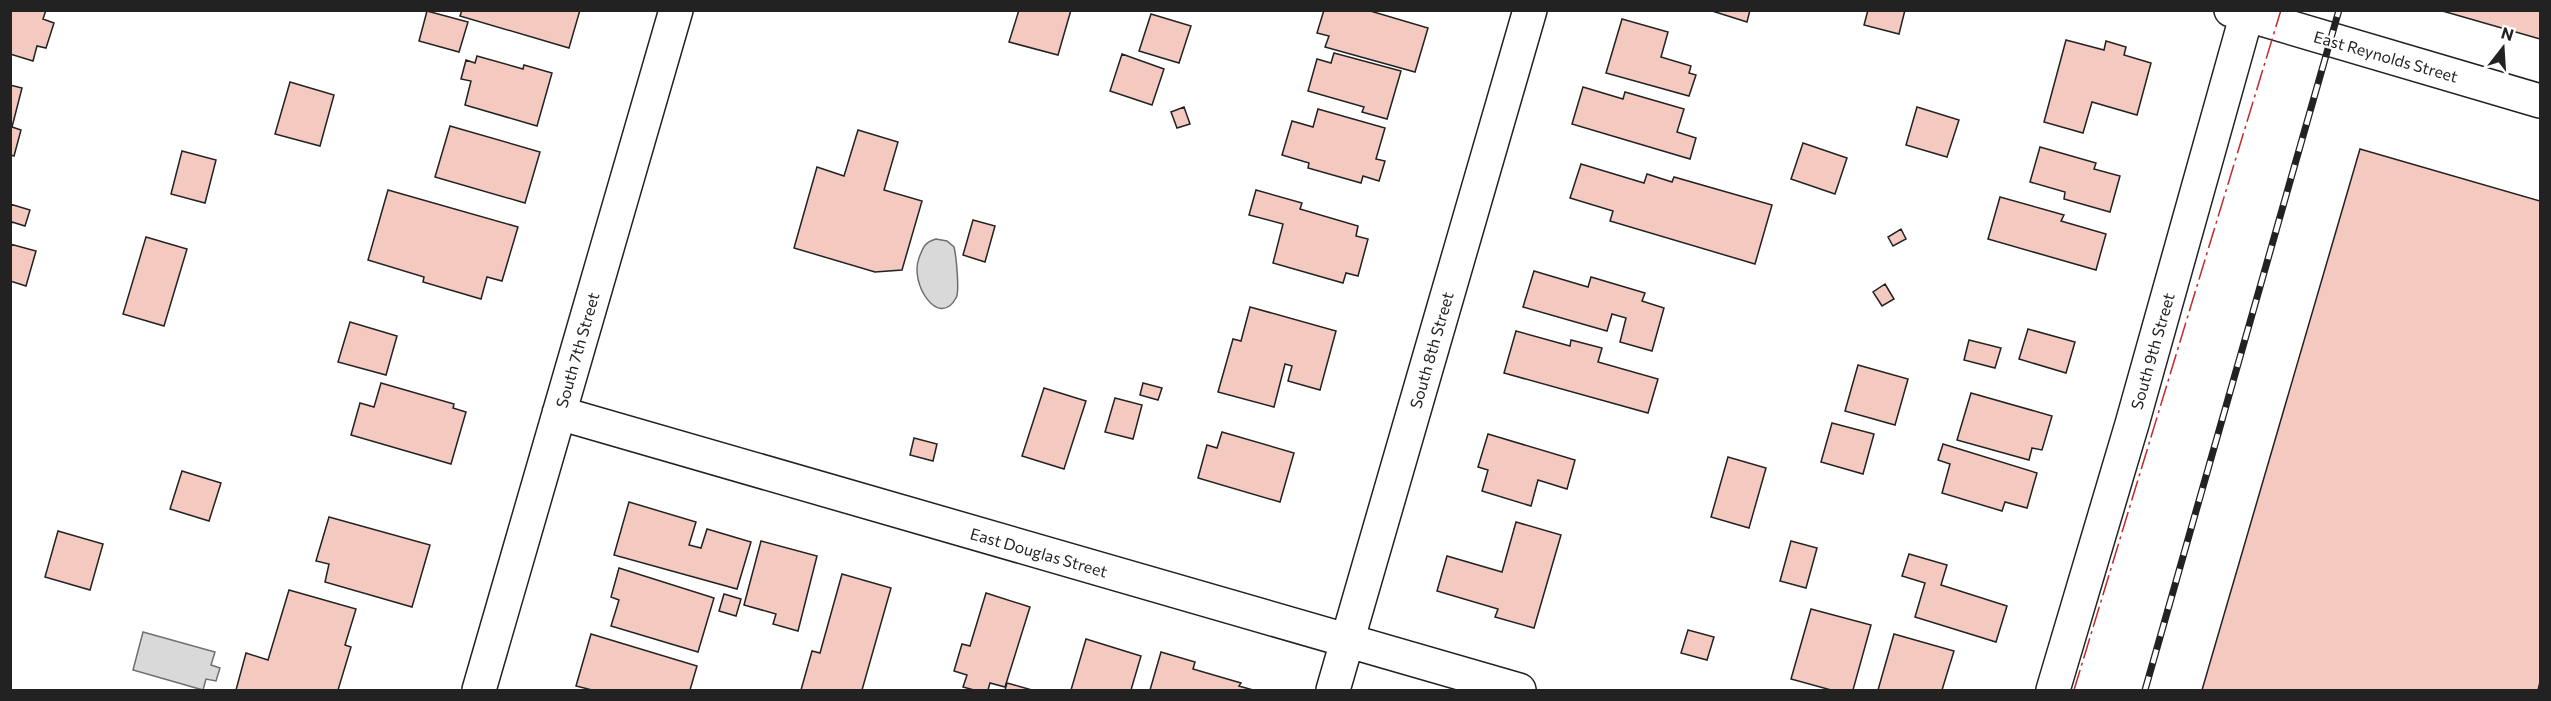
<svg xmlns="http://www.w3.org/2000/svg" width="2551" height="701" viewBox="0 0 2551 701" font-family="Commissioner,sans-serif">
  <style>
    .water { fill: #d9d9d9; stroke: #6f6f6f; stroke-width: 1.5 }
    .building { fill: #f3c9c0; stroke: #222; stroke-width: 1.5 }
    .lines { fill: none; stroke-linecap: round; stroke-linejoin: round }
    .street-casing { stroke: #222; stroke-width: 36 }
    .street { stroke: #fff; stroke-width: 33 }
    .rail-casing { stroke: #222; stroke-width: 7 }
    .rail { stroke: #fff; stroke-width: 4.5; stroke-dasharray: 14; stroke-linecap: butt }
    .power { stroke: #c62828; stroke-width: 1.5; stroke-dasharray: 21 4.5 3 4.5; stroke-linecap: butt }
    .labels { text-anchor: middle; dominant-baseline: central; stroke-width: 4.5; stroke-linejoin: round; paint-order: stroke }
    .street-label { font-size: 16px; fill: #222; stroke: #fff }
  </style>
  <rect width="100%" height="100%" fill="#fff"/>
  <path class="water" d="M 936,239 L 947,241 L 954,247 C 956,255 960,292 956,298 C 939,329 909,284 919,258 C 923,247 925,242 936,239 Z
    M 143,632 L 215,652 L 211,665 L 220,668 L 216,681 L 206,679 L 203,690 L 133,670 Z"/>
  <path class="building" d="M 10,10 L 46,10 L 43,19 L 54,23 L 46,48 L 37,46 L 33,61 L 10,54 Z
    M 462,10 L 580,10 L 569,48 L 460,16 Z
    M 1019,10 L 1071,10 L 1058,55 L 1009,42 Z
    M 1324,10 L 1367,10 L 1428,28 L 1415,72 L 1325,47 L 1329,36 L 1317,33 Z
    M 1709,10 L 1750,10 L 1747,22 Z
    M 1868,10 L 1905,10 L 1899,34 L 1864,25 Z
    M 2439,10 L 2540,10 L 2540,39 Z
    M 427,11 L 468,22 L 459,52 L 419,41 Z
    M 1151,14 L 1191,26 L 1179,63 L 1139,51 Z
    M 1622,19 L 1668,32 L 1661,57 L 1691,66 L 1689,73 L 1696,75 L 1689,96 L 1606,73 Z
    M 2066,40 L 2104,50 L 2106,41 L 2126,47 L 2124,55 L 2151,63 L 2137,115 L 2092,102 L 2083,133 L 2044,122 Z
    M 1334,53 L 1401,71 L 1387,119 L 1362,112 L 1364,107 L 1308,91 L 1317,59 L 1331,63 Z
    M 1122,54 L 1164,69 L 1152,105 L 1110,91 Z
    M 477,56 L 523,69 L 524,65 L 552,73 L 537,126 L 465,105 L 471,81 L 461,79 L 466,60 L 475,63 Z
    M 290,82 L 334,95 L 320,146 L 275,134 Z
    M 10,85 L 22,88 L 12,127 L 21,130 L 14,156 L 10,155 Z
    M 1583,87 L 1623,99 L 1625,92 L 1684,109 L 1677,132 L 1696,138 L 1690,159 L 1572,124 Z
    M 1184,107 L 1190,124 L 1177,128 L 1171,112 Z
    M 1917,107 L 1959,120 L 1947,157 L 1906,145 Z
    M 1318,109 L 1385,128 L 1376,159 L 1385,161 L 1379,181 L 1363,176 L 1361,183 L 1308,168 L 1309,163 L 1282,155 L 1292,121 L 1313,127 Z
    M 450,126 L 540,152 L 525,203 L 435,177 Z
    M 858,130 L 898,142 L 884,190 L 922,201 L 902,270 L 875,272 L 794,248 L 817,167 L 844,176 Z
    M 1803,143 L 1847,158 L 1835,194 L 1791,179 Z
    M 2040,147 L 2096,163 L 2094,169 L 2120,176 L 2110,212 L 2064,199 L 2065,192 L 2030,182 Z
    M 2360,149 L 2540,201 L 2540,682 L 2538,690 L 2202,690 Z
    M 182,151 L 216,160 L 205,203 L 171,194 Z
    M 1581,164 L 1644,183 L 1647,174 L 1672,182 L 1674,177 L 1772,205 L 1755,264 L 1610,221 L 1613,211 L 1570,198 Z
    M 388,190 L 518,227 L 502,281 L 487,277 L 481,299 L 423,282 L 424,277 L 368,260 Z
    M 1256,190 L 1302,203 L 1300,209 L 1358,226 L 1356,236 L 1368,239 L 1358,276 L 1346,273 L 1343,283 L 1273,263 L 1283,224 L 1249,215 Z
    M 2000,197 L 2064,215 L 2061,221 L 2106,234 L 2096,270 L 1988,239 Z
    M 10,204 L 30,210 L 25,226 L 12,222 L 10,229 Z
    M 973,220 L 995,226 L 985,262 L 963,255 Z
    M 1901,229 L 1906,239 L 1893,246 L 1888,237 Z
    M 146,237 L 187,249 L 164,326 L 123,314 Z
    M 10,244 L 36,251 L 26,286 L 10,281 Z
    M 1534,271 L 1588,287 L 1591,277 L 1645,293 L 1642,301 L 1664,308 L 1652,351 L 1620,342 L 1626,318 L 1612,314 L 1607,331 L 1523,307 Z
    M 1885,284 L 1894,299 L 1882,306 L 1873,292 Z
    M 1250,307 L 1336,331 L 1320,390 L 1288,381 L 1292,366 L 1285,364 L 1274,407 L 1218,392 L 1233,339 L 1241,341 Z
    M 350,322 L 397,336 L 386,375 L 338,362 Z
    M 2028,329 L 2075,342 L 2066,373 L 2019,359 Z
    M 1516,331 L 1570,346 L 1571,340 L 1602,348 L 1598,362 L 1658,379 L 1648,413 L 1504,373 Z
    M 1969,340 L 2001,348 L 1995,368 L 1964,360 Z
    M 1858,365 L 1908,379 L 1895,425 L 1845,411 Z
    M 381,383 L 454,404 L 453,408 L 466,412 L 451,464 L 351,435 L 360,403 L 374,407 Z
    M 1143,383 L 1162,388 L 1158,400 L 1140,395 Z
    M 1044,388 L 1086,401 L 1064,469 L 1022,456 Z
    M 1971,393 L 2052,416 L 2042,450 L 2032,448 L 2029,460 L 1957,440 Z
    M 1115,398 L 1142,405 L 1133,439 L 1105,432 Z
    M 1832,423 L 1874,434 L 1863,474 L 1821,462 Z
    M 1222,432 L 1294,453 L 1280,502 L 1198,478 L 1207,445 L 1217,448 Z
    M 1488,434 L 1575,460 L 1567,489 L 1538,480 L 1531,506 L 1482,491 L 1488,470 L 1478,467 Z
    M 914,438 L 937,444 L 933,461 L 910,455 Z
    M 1943,444 L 2037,473 L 2027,508 L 2005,502 L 2002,511 L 1942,493 L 1950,464 L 1938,460 Z
    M 1728,457 L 1766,468 L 1749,528 L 1711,517 Z
    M 182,471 L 221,483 L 209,521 L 170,509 Z
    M 629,502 L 696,522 L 689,545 L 701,548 L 707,529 L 751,542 L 737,589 L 614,555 Z
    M 329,517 L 430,545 L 412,607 L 325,582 L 329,564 L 316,561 Z
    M 1516,522 L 1561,535 L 1534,628 L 1495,617 L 1498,609 L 1437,591 L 1447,556 L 1502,572 Z
    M 58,531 L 103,544 L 90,590 L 45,577 Z
    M 761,541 L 817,556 L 798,631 L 773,624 L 776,614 L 744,605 Z
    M 1791,541 L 1817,548 L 1806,588 L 1780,581 Z
    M 1909,554 L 1947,565 L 1941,585 L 2007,606 L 1996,642 L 1915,617 L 1925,583 L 1902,576 Z
    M 619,568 L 714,598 L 698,652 L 611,626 L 619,600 L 611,597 Z
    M 842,574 L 891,588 L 862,690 L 801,690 L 812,651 L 820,653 Z
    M 289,590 L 356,609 L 345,645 L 351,647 L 338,690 L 236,690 L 246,653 L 268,660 Z
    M 986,593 L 1030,607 L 1005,687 L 990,683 L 988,690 L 974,690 L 963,687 L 967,675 L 954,671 L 962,644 L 970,646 Z
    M 724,594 L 741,599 L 736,616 L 719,611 Z
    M 1811,609 L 1871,625 L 1853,690 L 1831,690 L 1791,679 Z
    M 1688,630 L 1714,637 L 1707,660 L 1681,653 Z
    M 591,634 L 697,666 L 690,690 L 592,690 L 576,686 Z
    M 1894,634 L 1954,651 L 1942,690 L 1878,690 Z
    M 1086,639 L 1141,656 L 1131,690 L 1071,690 Z
    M 1161,652 L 1195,662 L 1193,669 L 1241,683 L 1239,686 L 1253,690 L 1150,690 Z
    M 1007,683 L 1032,690 L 1005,690 Z"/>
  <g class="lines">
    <g class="street-casing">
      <path id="street" d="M 2231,10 L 2540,101
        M 559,413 L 1519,690
        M 479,690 L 676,10
        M 1333,690 L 1530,10
        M 2053,690 L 2132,424 L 2248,10"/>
    </g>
    <use href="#street" class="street"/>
    <g class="rail-casing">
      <path id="rail" d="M 2145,690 L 2339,10"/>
    </g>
    <use href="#rail" class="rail"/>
    <path class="power" d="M 2074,690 L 2281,10"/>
  </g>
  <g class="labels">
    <g class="street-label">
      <text transform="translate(2386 56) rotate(16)">East Reynolds Street</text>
      <text transform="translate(577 350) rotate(-74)">South 7th Street</text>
      <text transform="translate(1431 350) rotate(-74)">South 8th Street</text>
      <text transform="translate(2152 351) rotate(-74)">South 9th Street</text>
      <text transform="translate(1039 552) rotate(16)">East Douglas Street</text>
    </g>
  </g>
  <rect width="2551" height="701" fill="none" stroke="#222222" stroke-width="24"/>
  <g transform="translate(2503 48) rotate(17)" stroke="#ffffff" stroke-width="4.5" paint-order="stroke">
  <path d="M0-4.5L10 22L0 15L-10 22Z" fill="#222222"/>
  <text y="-9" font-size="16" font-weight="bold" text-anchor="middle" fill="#222222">N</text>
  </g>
</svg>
